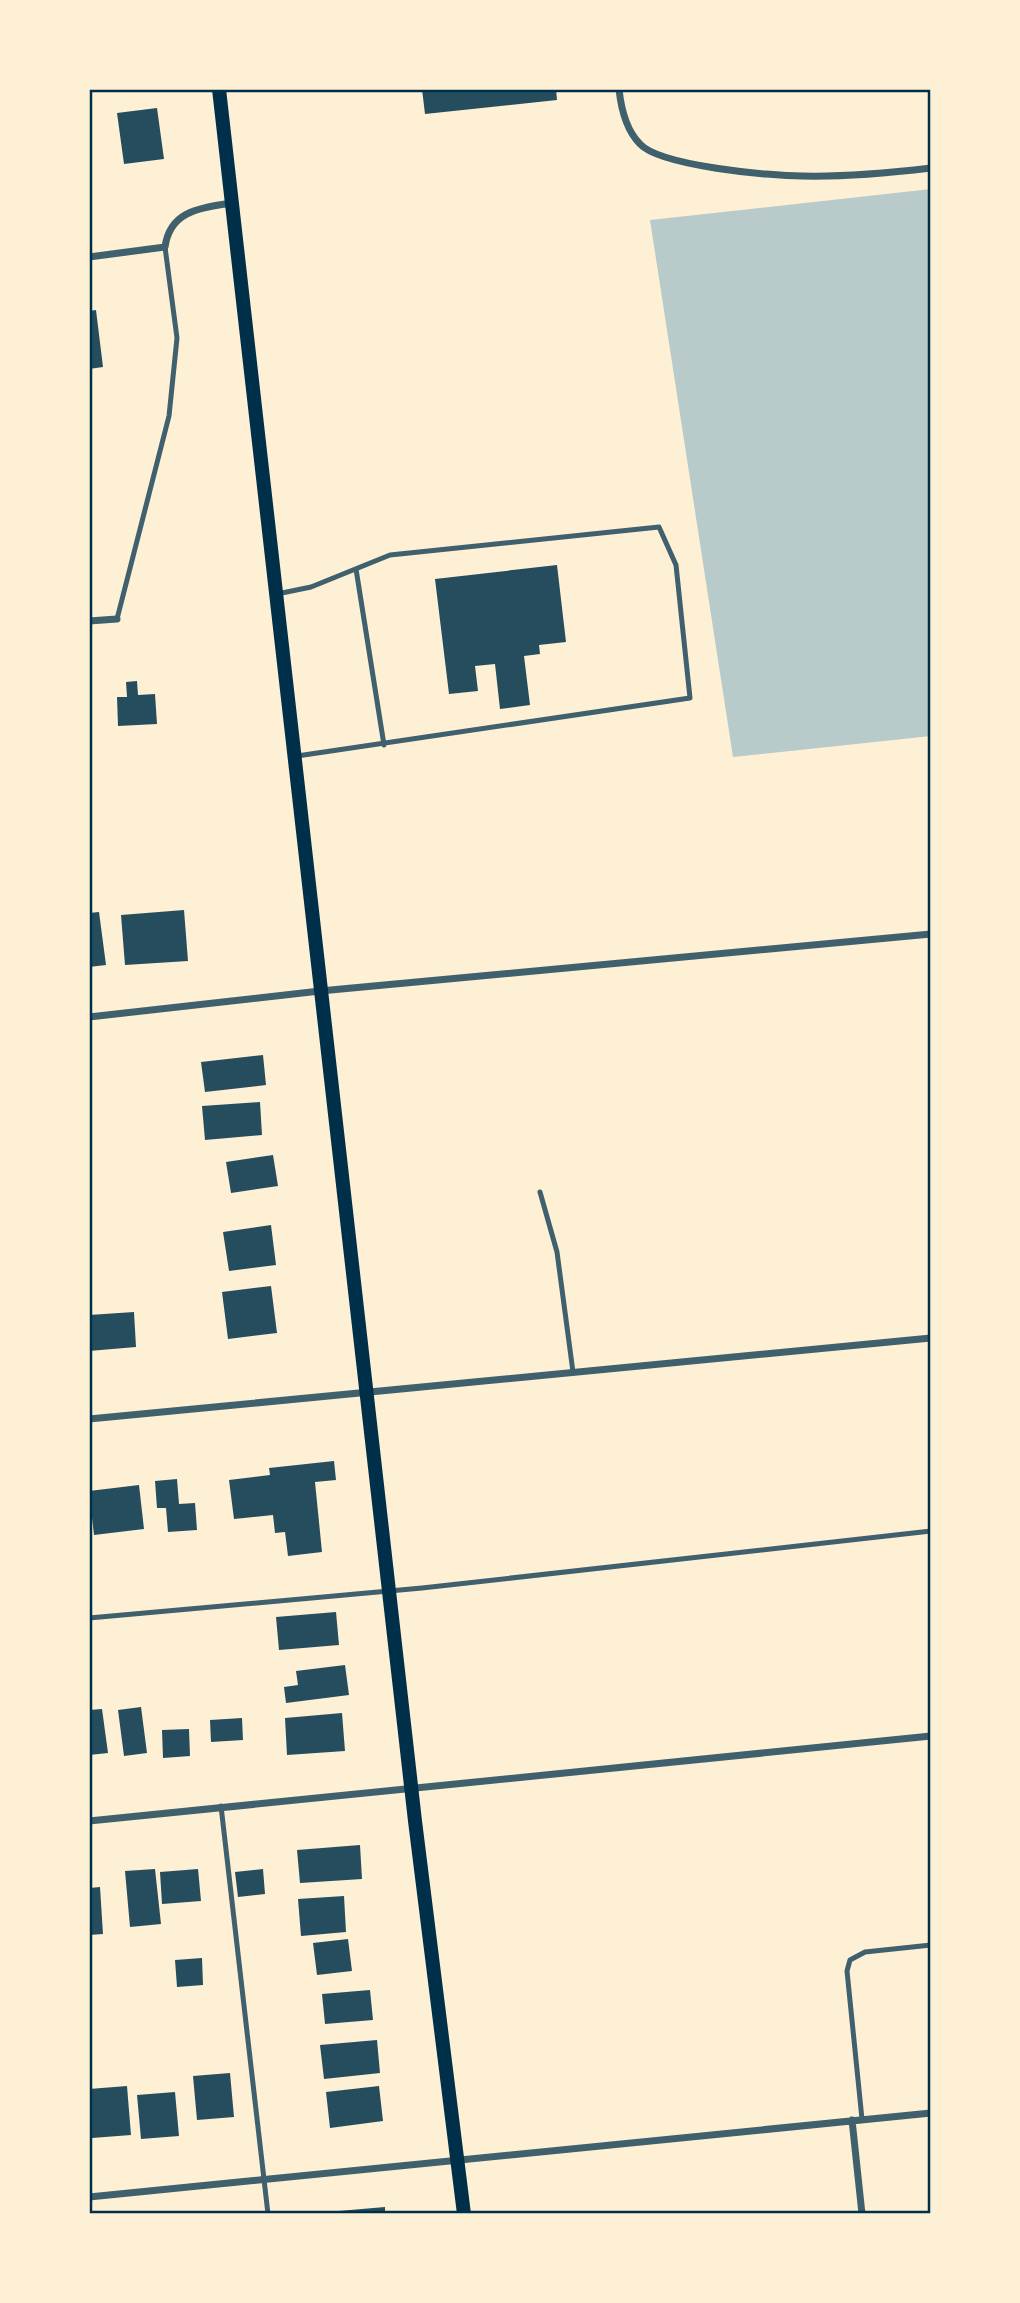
<svg xmlns="http://www.w3.org/2000/svg" width="1020" height="2303" viewBox="0 0 1020 2303" font-family="Lato,sans-serif">
  <style>
    .green { fill: #b9caca }
    .building { fill: #264d5e }
    .lines { fill: none; stroke-linecap: round; stroke-linejoin: round }
    .service { stroke: #3f606c; stroke-width: 5 }
    .minor { stroke: #3f606c; stroke-width: 7 }
    .secondary { stroke: #003049; stroke-width: 14 }
    .neatline { fill: none; stroke: #003049; stroke-width: 2.5 }
  </style>
  <rect width="100%" height="100%" fill="#fdf0d5"/>
  <path class="green" d="M 931,189 L 931,736 L 733,757 L 650,220 Z"/>
  <path class="building" d="M 422,89 L 556,89 L 557,100 L 425,114 Z
    M 157,108 L 164,159 L 124,164 L 117,113 Z
    M 96,310 L 103,367 L 89,369 L 89,311 Z
    M 557,565 L 566,642 L 539,645 L 540,654 L 524,656 L 530,705 L 500,709 L 495,664 L 475,666 L 478,691 L 449,694 L 435,579 Z
    M 137,681 L 138,695 L 155,694 L 157,724 L 118,726 L 117,697 L 127,697 L 126,682 Z
    M 184,910 L 188,961 L 125,965 L 121,915 Z
    M 99,912 L 106,965 L 89,967 L 89,913 Z
    M 263,1055 L 266,1085 L 205,1092 L 201,1062 Z
    M 260,1102 L 262,1135 L 205,1140 L 202,1106 Z
    M 273,1155 L 278,1186 L 231,1193 L 226,1162 Z
    M 271,1225 L 276,1265 L 229,1271 L 223,1232 Z
    M 271,1286 L 277,1333 L 228,1339 L 222,1292 Z
    M 134,1312 L 136,1347 L 89,1351 L 89,1315 Z
    M 334,1461 L 336,1480 L 315,1482 L 322,1552 L 288,1556 L 285,1532 L 275,1533 L 273,1515 L 234,1519 L 229,1480 L 270,1475 L 269,1468 Z
    M 177,1479 L 179,1504 L 195,1503 L 197,1530 L 168,1532 L 166,1508 L 157,1508 L 155,1481 Z
    M 139,1485 L 144,1529 L 94,1535 L 89,1491 Z
    M 336,1612 L 339,1645 L 279,1650 L 276,1617 Z
    M 345,1665 L 349,1695 L 286,1703 L 284,1687 L 298,1685 L 296,1671 Z
    M 141,1707 L 147,1753 L 124,1756 L 118,1710 Z
    M 102,1709 L 108,1753 L 89,1755 L 89,1710 Z
    M 342,1713 L 345,1751 L 287,1755 L 285,1718 Z
    M 242,1718 L 243,1740 L 211,1742 L 210,1720 Z
    M 189,1729 L 190,1756 L 163,1758 L 162,1730 Z
    M 360,1845 L 362,1879 L 300,1883 L 297,1850 Z
    M 155,1869 L 161,1924 L 130,1927 L 125,1871 Z
    M 198,1869 L 201,1901 L 162,1904 L 160,1872 Z
    M 263,1869 L 265,1894 L 238,1897 L 235,1872 Z
    M 100,1887 L 103,1934 L 89,1935 L 89,1888 Z
    M 344,1896 L 346,1932 L 301,1936 L 298,1899 Z
    M 348,1939 L 352,1971 L 317,1975 L 313,1943 Z
    M 202,1958 L 203,1985 L 177,1987 L 175,1960 Z
    M 370,1990 L 373,2020 L 325,2024 L 322,1994 Z
    M 377,2040 L 380,2073 L 324,2079 L 320,2045 Z
    M 230,2073 L 234,2117 L 197,2120 L 193,2076 Z
    M 127,2086 L 131,2135 L 92,2138 L 89,2089 Z
    M 379,2086 L 383,2121 L 330,2128 L 326,2092 Z
    M 175,2092 L 179,2136 L 141,2139 L 137,2095 Z
    M 385,2207 L 385,2214 L 327,2214 L 327,2212 Z"/>
  <g class="lines">
    <path class="service" d="M 356,569 L 384,745
      M 277,594 L 311,587 L 390,555 L 659,527 L 676,565 L 690,698 L 297,756
      M 117,619 L 169,416 L 177,338 L 165,247
      M 540,1192 L 557,1252 L 573,1372
      M 89,1618 L 422,1588 L 931,1531
      M 221,1806 L 268,2214
      M 862,2119 L 847,1971 L 850,1960 L 865,1952 L 931,1945"/>
    <path class="minor" d="M 619,89 C 621,108 626,130 640,144 C 660,166 770,176 802,176 C 844,177 889,173 931,168
      M 89,257 L 165,247 C 170,210 201,208 232,203
      M 89,621 L 117,619
      M 89,1017 L 320,991 L 931,934
      M 89,1419 L 931,1338
      M 89,1821 L 931,1736
      M 852,2120 L 862,2214
      M 89,2197 L 931,2113"/>
    <path class="secondary" d="M 219,89 L 415,1821 L 464,2214"/>
  </g>
  <rect width="1020" height="2303" fill="none" stroke="#fdf0d5" stroke-width="182"/>
  <rect x="91" y="91" width="838" height="2121" class="neatline"/>
</svg>
